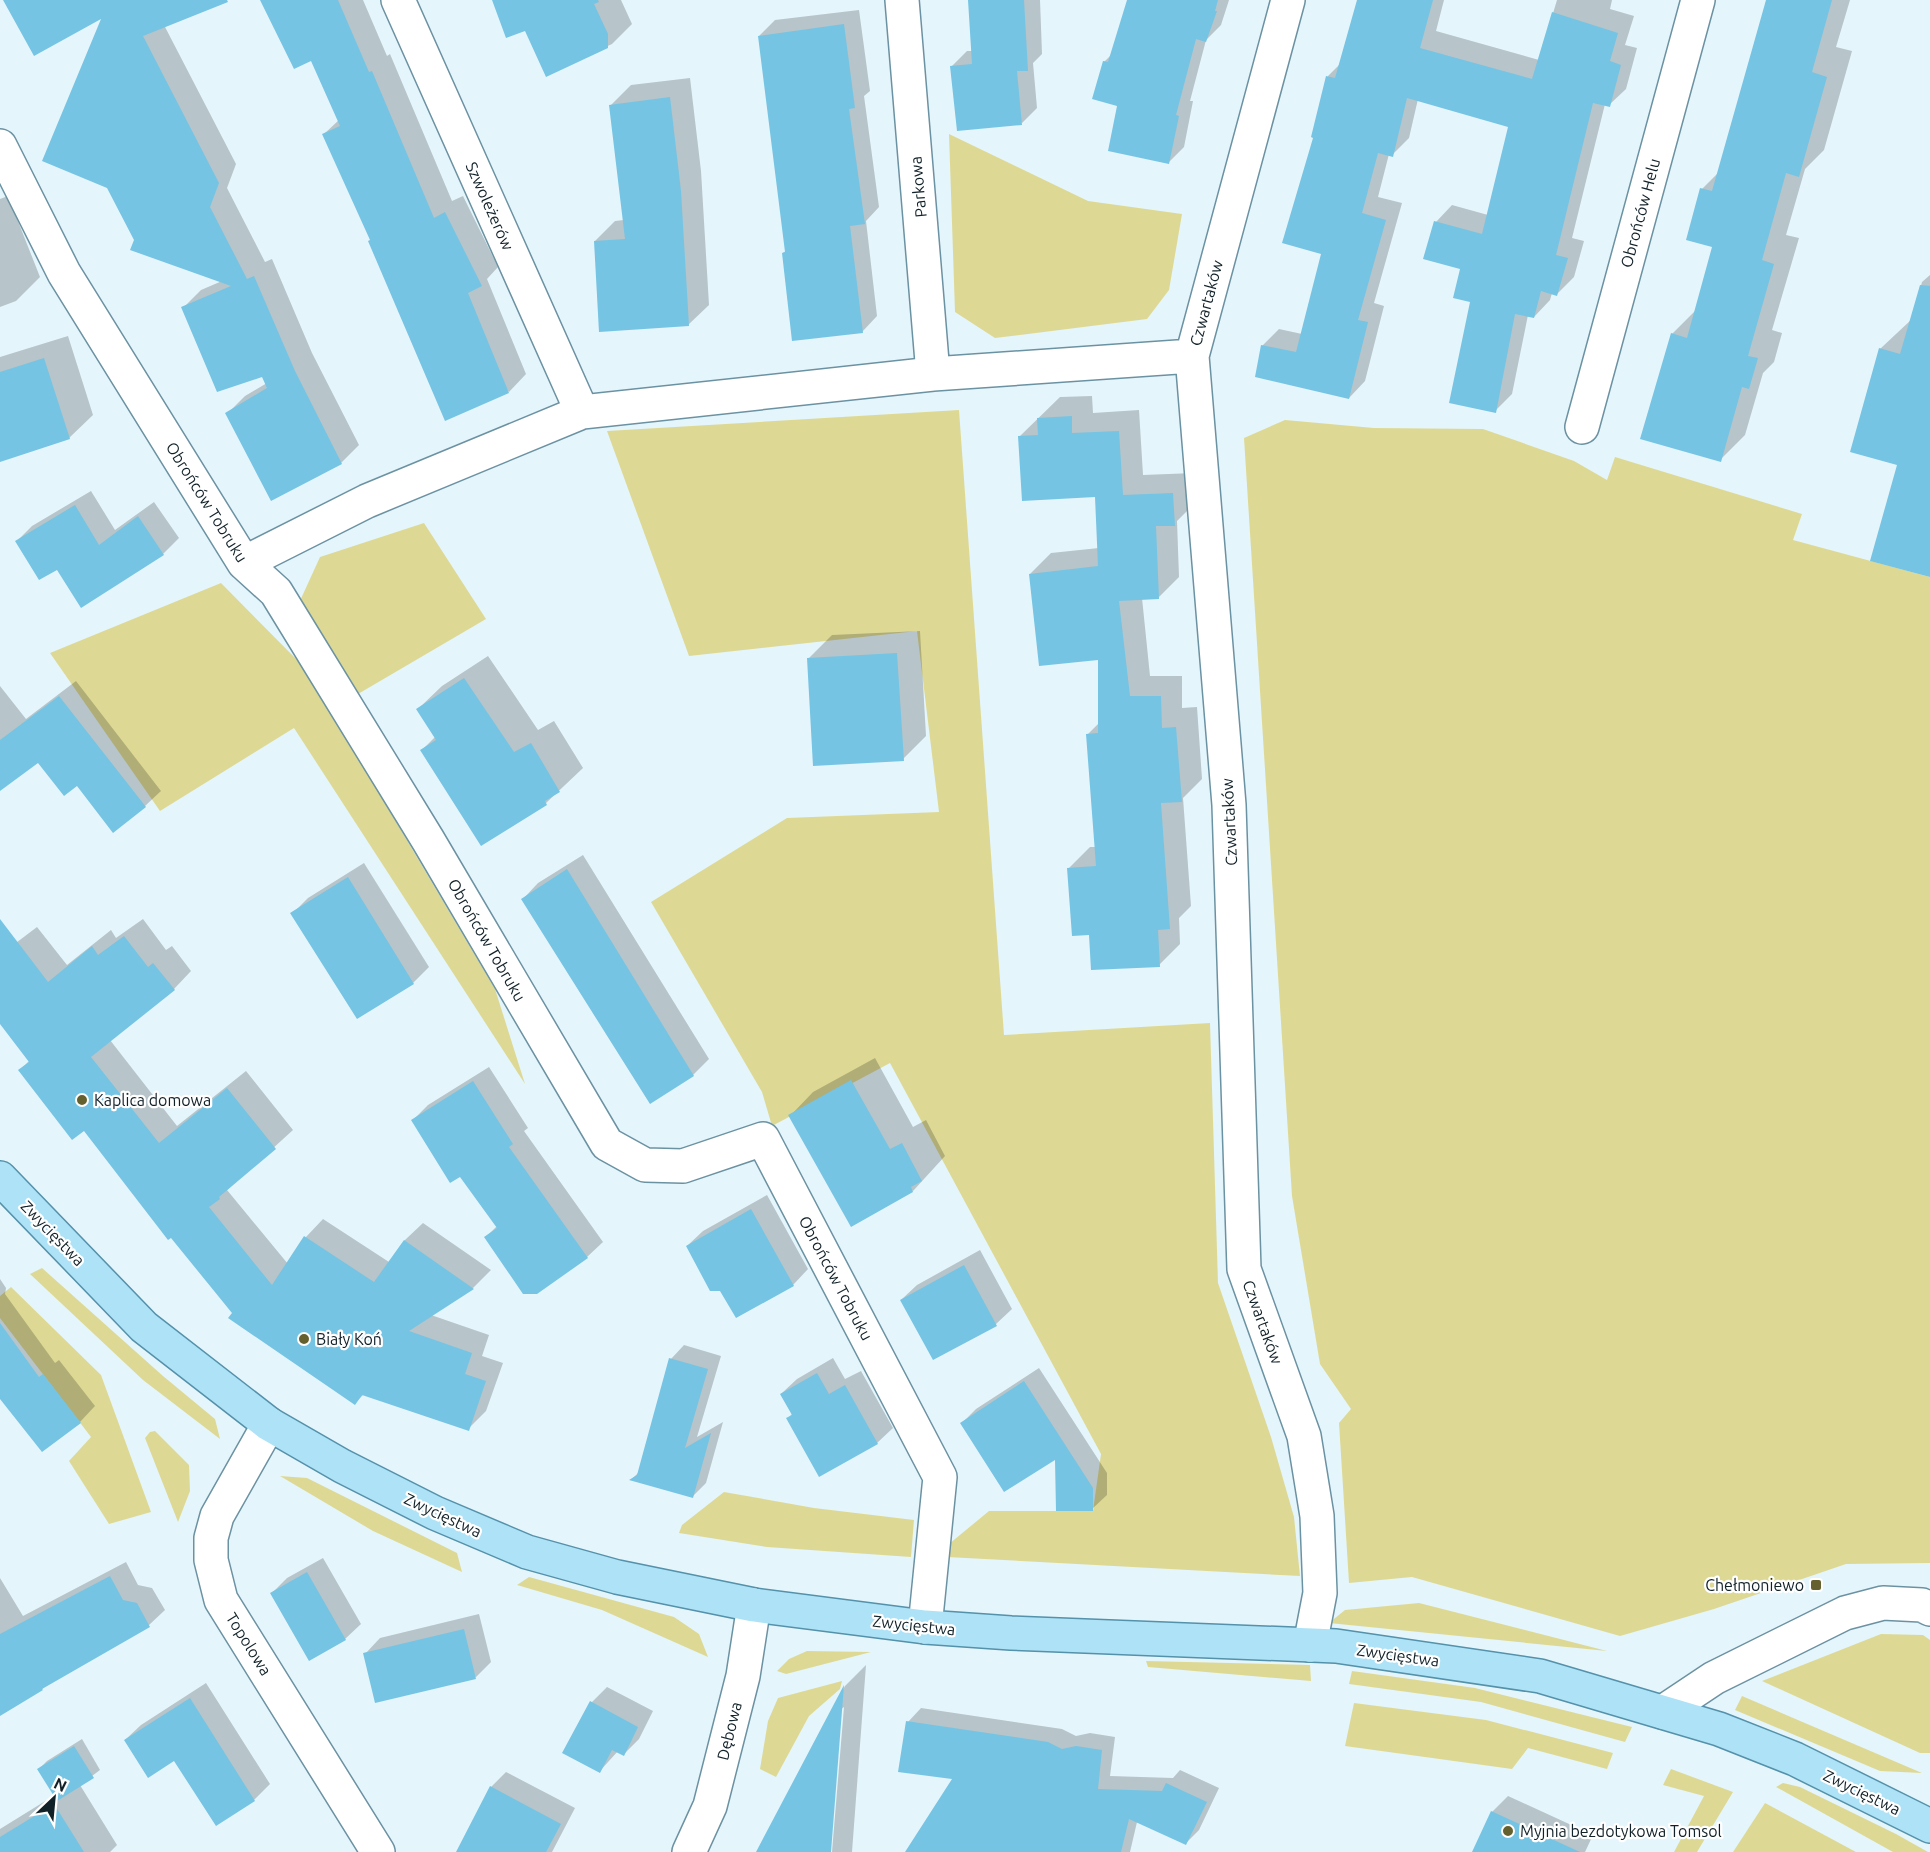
<svg xmlns="http://www.w3.org/2000/svg" width="1930" height="1852" viewBox="0 0 1930 1852" font-family="Ubuntu,sans-serif">
  <style>
    .green { fill: #ddd995 }
    .shadow { fill: #0003 }
    .building { fill: #75c4e3 }
    .lines { fill: none; stroke-linecap: round; stroke-linejoin: round }
    .minor-casing { stroke: #6b92a2; stroke-width: 36 }
    .major-casing { stroke: #5491aa; stroke-width: 36 }
    .minor { stroke: #fff; stroke-width: 33 }
    .major { stroke: #aee2f6; stroke-width: 33 }
    .poi-dot { fill: #65612e; stroke: #fff; stroke-width: 2 }
    .labels { text-anchor: middle; dominant-baseline: central; stroke-width: 4.5; stroke-linejoin: round; paint-order: stroke }
    .street-label { font-size: 16px; fill: #112128; stroke: #fff }
    .poi-label { font-size: 16px; fill: #112128; stroke: #fff; text-anchor: start }
  </style>
  <rect width="100%" height="100%" fill="#e5f5fc"/>
  <path class="green" d="M 949,134 L 1088,201 L 1182,214 L 1169,290 L 1147,319 L 995,338 L 955,312 Z
    M 959,410 L 1004,1035 L 1210,1023 L 1218,1283 L 1271,1437 L 1294,1517 L 1300,1576 L 947,1557 L 949,1544 L 989,1511 L 1093,1511 L 1101,1454 L 890,1063 L 772,1126 L 762,1092 L 651,902 L 787,818 L 939,812 L 917,631 L 689,656 L 607,431 Z
    M 1285,420 L 1374,428 L 1483,429 L 1574,461 L 1607,480 L 1615,457 L 1802,514 L 1793,540 L 1930,577 L 1930,1563 L 1846,1564 L 1714,1609 L 1620,1636 L 1412,1577 L 1349,1583 L 1339,1423 L 1351,1409 L 1320,1364 L 1292,1196 L 1244,438 Z
    M 424,523 L 486,619 L 358,694 L 299,603 L 320,557 Z
    M 221,583 L 305,668 L 495,989 L 525,1084 L 294,728 L 160,811 L 50,653 Z
    M 42,1268 L 163,1376 L 215,1419 L 220,1439 L 143,1380 L 30,1274 Z
    M 11,1287 L 101,1375 L 151,1512 L 109,1524 L 69,1461 L 91,1437 L 0,1318 L 0,1296 Z
    M 155,1431 L 189,1465 L 190,1491 L 178,1522 L 145,1438 L 150,1432 Z
    M 280,1476 L 307,1478 L 457,1553 L 462,1572 L 373,1531 Z
    M 724,1492 L 814,1508 L 914,1520 L 911,1557 L 767,1547 L 679,1533 L 682,1525 Z
    M 529,1577 L 674,1617 L 699,1634 L 708,1657 L 602,1610 L 517,1585 Z
    M 1419,1603 L 1607,1651 L 1329,1623 L 1345,1610 Z
    M 1881,1634 L 1923,1635 L 1930,1640 L 1930,1753 L 1920,1753 L 1762,1681 Z
    M 807,1651 L 871,1652 L 786,1674 L 777,1671 L 789,1659 Z
    M 1146,1661 L 1310,1665 L 1311,1681 L 1148,1667 Z
    M 1352,1671 L 1475,1688 L 1632,1727 L 1625,1742 L 1481,1702 L 1349,1684 Z
    M 842,1681 L 840,1689 L 809,1716 L 776,1777 L 760,1769 L 768,1721 L 778,1698 Z
    M 1742,1696 L 1922,1773 L 1880,1771 L 1735,1710 Z
    M 1354,1703 L 1486,1720 L 1613,1753 L 1607,1769 L 1528,1748 L 1512,1769 L 1345,1746 Z
    M 1671,1769 L 1733,1792 L 1697,1852 L 1674,1852 L 1704,1796 L 1663,1785 Z
    M 1783,1783 L 1800,1787 L 1896,1834 L 1928,1852 L 1893,1852 L 1776,1787 Z
    M 1765,1803 L 1856,1852 L 1733,1852 Z"/>
  <path class="shadow" d="M 5,0 L 190,0 L 164,25 L 236,164 L 227,188 L 265,262 L 272,259 L 312,353 L 359,445 L 341,463 L 227,414 L 245,396 L 267,383 L 263,375 L 183,308 L 201,290 L 222,281 L 135,240 L 104,16 Z
    M 262,0 L 363,0 L 387,56 L 390,54 L 452,201 L 463,196 L 498,267 L 487,279 L 526,374 L 509,392 L 372,239 L 324,134 L 339,120 L 312,59 Z
    M 494,0 L 621,0 L 632,24 L 612,44 L 546,75 L 526,29 Z
    M 969,0 L 1040,0 L 1042,54 L 1033,63 L 1037,108 L 1022,123 L 951,67 L 967,51 L 973,51 Z
    M 1133,0 L 1229,0 L 1221,25 L 1206,40 L 1190,101 L 1193,101 L 1184,147 L 1169,162 L 1119,105 L 1104,62 L 1113,53 Z
    M 1358,0 L 1444,0 L 1436,31 L 1539,60 L 1557,0 L 1612,0 L 1610,9 L 1634,16 L 1625,45 L 1637,48 L 1626,89 L 1609,105 L 1605,104 L 1572,238 L 1584,241 L 1574,277 L 1557,294 L 1552,293 L 1550,300 L 1534,317 L 1528,315 L 1512,394 L 1495,411 L 1472,301 L 1461,268 L 1436,222 L 1452,205 L 1488,215 L 1510,126 L 1418,99 L 1409,138 L 1392,155 L 1389,154 L 1378,197 L 1402,203 L 1374,303 L 1384,306 L 1365,381 L 1349,398 L 1262,346 L 1279,329 L 1302,334 L 1322,253 L 1314,137 L 1328,76 L 1341,63 Z
    M 1768,0 L 1850,0 L 1836,47 L 1852,51 L 1824,150 L 1805,169 L 1786,235 L 1799,238 L 1772,330 L 1782,333 L 1774,362 L 1763,373 L 1745,435 L 1720,460 L 1672,334 L 1696,310 L 1714,246 L 1702,189 L 1719,172 Z
    M 859,10 L 870,91 L 864,96 L 879,207 L 866,221 L 877,316 L 862,332 L 783,253 L 787,250 L 759,36 L 775,20 Z
    M 690,78 L 701,171 L 709,305 L 688,325 L 595,241 L 615,221 L 624,220 L 611,105 L 631,85 Z
    M 8,196 L 40,277 L 16,301 L 0,307 L 0,199 Z
    M 1930,275 L 1930,576 L 1898,464 L 1880,349 L 1912,319 L 1922,282 Z
    M 68,336 L 93,415 L 69,438 L 0,460 L 0,357 Z
    M 1092,396 L 1093,413 L 1139,410 L 1143,475 L 1194,473 L 1195,503 L 1177,521 L 1179,577 L 1158,598 L 1142,598 L 1150,676 L 1182,676 L 1182,708 L 1197,707 L 1202,779 L 1183,798 L 1191,906 L 1179,918 L 1180,944 L 1159,965 L 1068,869 L 1090,847 L 1096,847 L 1087,735 L 1100,722 L 1100,658 L 1030,574 L 1051,553 L 1099,548 L 1096,495 L 1019,437 L 1060,397 Z
    M 91,491 L 115,530 L 154,502 L 179,538 L 163,554 L 81,606 L 57,568 L 17,541 L 32,526 Z
    M 920,631 L 926,736 L 903,759 L 808,659 L 832,635 Z
    M 488,656 L 538,730 L 554,721 L 583,768 L 546,803 L 422,750 L 436,736 L 418,709 L 442,686 Z
    M 76,681 L 161,791 L 145,806 L 113,831 L 77,784 L 38,761 L 0,789 L 0,686 L 26,719 Z
    M 583,855 L 709,1059 L 693,1075 L 651,1102 L 523,899 L 538,883 Z
    M 364,863 L 429,967 L 413,983 L 292,914 L 308,898 Z
    M 143,919 L 166,950 L 172,946 L 191,971 L 174,989 L 110,1040 L 177,1126 L 246,1071 L 293,1130 L 227,1190 L 288,1264 L 306,1237 L 323,1219 L 389,1262 L 405,1240 L 423,1223 L 491,1270 L 473,1288 L 431,1315 L 489,1335 L 482,1356 L 503,1363 L 486,1411 L 468,1429 L 364,1394 L 355,1403 L 234,1313 L 84,1129 L 20,1070 L 30,1060 L 0,1022 L 0,955 L 37,927 L 67,965 L 111,930 L 116,938 Z
    M 875,1058 L 913,1127 L 926,1120 L 945,1156 L 913,1191 L 790,1116 L 813,1092 Z
    M 489,1067 L 528,1128 L 524,1131 L 603,1242 L 587,1257 L 536,1293 L 486,1237 L 497,1226 L 461,1175 L 413,1120 L 428,1105 Z
    M 767,1195 L 808,1269 L 793,1285 L 721,1289 L 687,1246 L 703,1231 Z
    M 980,1250 L 1012,1309 L 996,1324 L 934,1358 L 901,1300 L 917,1285 Z
    M 0,1279 L 6,1288 L 5,1294 L 55,1363 L 59,1360 L 95,1406 L 80,1422 L 0,1396 Z
    M 684,1345 L 721,1356 L 697,1437 L 723,1422 L 706,1483 L 693,1496 L 631,1480 L 640,1471 L 671,1359 Z
    M 833,1358 L 845,1379 L 861,1371 L 893,1428 L 877,1443 L 788,1418 L 793,1413 L 781,1394 L 797,1379 Z
    M 1039,1368 L 1107,1473 L 1107,1495 L 1092,1509 L 1057,1457 L 962,1423 L 976,1409 Z
    M 323,1558 L 361,1624 L 345,1639 L 272,1593 L 287,1578 Z
    M 126,1562 L 138,1585 L 152,1588 L 165,1610 L 149,1625 L 48,1684 L 42,1689 L 0,1714 L 0,1578 L 23,1616 Z
    M 479,1614 L 491,1662 L 476,1677 L 365,1654 L 380,1638 Z
    M 866,1665 L 852,1852 L 832,1852 L 844,1707 L 840,1710 L 829,1852 L 757,1852 L 845,1686 Z
    M 206,1683 L 270,1784 L 254,1800 L 174,1759 L 125,1740 L 141,1725 Z
    M 607,1687 L 653,1711 L 639,1739 L 624,1754 L 618,1751 L 599,1772 L 592,1702 Z
    M 921,1708 L 1062,1729 L 1076,1736 L 1090,1733 L 1115,1737 L 1110,1776 L 1173,1778 L 1180,1770 L 1219,1788 L 1199,1830 L 1186,1843 L 1137,1822 L 1130,1852 L 928,1852 L 954,1778 L 908,1722 Z
    M 82,1739 L 100,1770 L 80,1785 L 117,1845 L 110,1852 L 0,1852 L 0,1829 L 55,1795 L 39,1769 L 47,1761 Z
    M 506,1772 L 575,1808 L 552,1852 L 464,1852 L 491,1787 Z
    M 1508,1796 L 1593,1835 L 1585,1852 L 1473,1852 L 1492,1812 Z"/>
  <path class="building" d="M 3,0 L 227,0 L 228,2 L 143,36 L 219,183 L 210,207 L 247,279 L 254,276 L 295,371 L 342,464 L 271,501 L 225,413 L 267,388 L 262,377 L 217,392 L 181,307 L 231,286 L 130,250 L 134,240 L 107,188 L 42,161 L 101,19 L 34,56 Z
    M 260,0 L 338,0 L 369,72 L 372,71 L 434,218 L 445,212 L 482,286 L 468,293 L 509,393 L 445,421 L 368,241 L 370,240 L 322,134 L 340,126 L 311,61 L 294,69 Z
    M 492,0 L 598,0 L 599,2 L 594,4 L 608,34 L 608,48 L 546,77 L 525,31 L 506,38 Z
    M 968,0 L 1024,0 L 1028,71 L 1017,71 L 1022,125 L 957,131 L 950,66 L 972,64 Z
    M 1127,0 L 1218,0 L 1215,11 L 1217,11 L 1206,42 L 1196,39 L 1176,115 L 1179,116 L 1169,164 L 1108,151 L 1117,106 L 1092,99 L 1103,61 L 1108,62 Z
    M 1357,0 L 1433,0 L 1420,48 L 1532,79 L 1552,12 L 1618,33 L 1610,61 L 1621,65 L 1610,107 L 1593,103 L 1556,255 L 1568,258 L 1557,296 L 1541,291 L 1534,318 L 1515,314 L 1496,413 L 1449,403 L 1470,302 L 1453,298 L 1460,269 L 1423,259 L 1434,221 L 1482,234 L 1508,127 L 1407,98 L 1393,157 L 1378,153 L 1362,213 L 1386,220 L 1358,320 L 1368,322 L 1349,399 L 1255,377 L 1261,345 L 1296,352 L 1321,254 L 1282,243 L 1313,138 L 1311,137 L 1326,76 L 1335,78 Z
    M 1766,0 L 1832,0 L 1812,72 L 1827,77 L 1799,177 L 1786,173 L 1762,260 L 1774,264 L 1748,356 L 1758,358 L 1749,389 L 1742,387 L 1721,462 L 1640,439 L 1671,333 L 1687,338 L 1712,247 L 1686,240 L 1700,188 L 1712,191 Z
    M 844,24 L 855,108 L 849,109 L 865,224 L 850,226 L 863,333 L 792,341 L 782,253 L 785,252 L 758,36 Z
    M 670,97 L 681,191 L 689,326 L 599,332 L 594,241 L 625,239 L 609,105 Z
    M 1920,285 L 1930,286 L 1930,577 L 1870,561 L 1897,465 L 1850,452 L 1879,348 L 1900,354 Z
    M 44,358 L 70,439 L 0,462 L 0,372 Z
    M 1072,416 L 1072,433 L 1119,431 L 1123,495 L 1173,493 L 1175,526 L 1156,526 L 1159,599 L 1119,601 L 1130,696 L 1161,696 L 1162,728 L 1176,727 L 1182,802 L 1161,803 L 1170,929 L 1158,930 L 1160,967 L 1091,970 L 1089,935 L 1072,936 L 1067,868 L 1096,866 L 1086,734 L 1098,733 L 1098,660 L 1039,666 L 1029,574 L 1098,566 L 1095,497 L 1022,501 L 1018,436 L 1038,435 L 1037,418 Z
    M 75,505 L 99,545 L 138,516 L 164,555 L 81,608 L 57,570 L 39,580 L 15,541 Z
    M 897,653 L 904,761 L 813,766 L 807,658 Z
    M 464,678 L 514,752 L 531,743 L 560,792 L 545,801 L 547,805 L 481,846 L 420,750 L 436,740 L 416,709 Z
    M 59,696 L 146,807 L 113,833 L 77,786 L 64,796 L 38,763 L 0,791 L 0,740 Z
    M 567,869 L 694,1076 L 650,1104 L 521,899 Z
    M 348,877 L 414,984 L 357,1019 L 290,913 Z
    M 0,919 L 48,982 L 92,946 L 98,955 L 124,936 L 148,967 L 153,963 L 175,990 L 91,1057 L 159,1143 L 227,1088 L 276,1149 L 219,1197 L 220,1199 L 209,1207 L 272,1285 L 304,1236 L 374,1282 L 404,1240 L 474,1289 L 409,1331 L 472,1353 L 465,1374 L 486,1381 L 469,1431 L 362,1395 L 355,1405 L 228,1318 L 232,1313 L 171,1238 L 168,1240 L 84,1131 L 72,1140 L 18,1070 L 29,1062 L 0,1024 Z
    M 851,1080 L 890,1149 L 902,1143 L 922,1181 L 911,1187 L 913,1192 L 851,1227 L 788,1115 Z
    M 473,1081 L 513,1144 L 509,1147 L 588,1258 L 537,1294 L 523,1294 L 484,1237 L 497,1228 L 460,1177 L 450,1183 L 411,1120 Z
    M 751,1209 L 794,1286 L 736,1318 L 720,1291 L 710,1291 L 686,1246 Z
    M 964,1265 L 997,1326 L 933,1360 L 900,1300 Z
    M 0,1323 L 39,1377 L 43,1374 L 81,1423 L 42,1452 L 0,1399 Z
    M 669,1358 L 708,1369 L 685,1448 L 711,1433 L 693,1498 L 629,1480 L 637,1475 Z
    M 817,1373 L 829,1394 L 845,1385 L 878,1444 L 819,1477 L 786,1418 L 792,1415 L 780,1394 Z
    M 1024,1381 L 1093,1488 L 1093,1511 L 1056,1511 L 1055,1460 L 1004,1492 L 960,1423 Z
    M 307,1572 L 346,1640 L 309,1661 L 270,1593 Z
    M 110,1576 L 123,1600 L 137,1603 L 150,1627 L 42,1689 L 43,1690 L 0,1716 L 0,1634 Z
    M 464,1629 L 476,1679 L 375,1703 L 363,1653 Z
    M 844,1685 L 831,1852 L 756,1852 Z
    M 190,1698 L 255,1801 L 216,1826 L 174,1761 L 148,1778 L 124,1740 Z
    M 590,1701 L 638,1727 L 624,1756 L 612,1750 L 600,1773 L 562,1753 Z
    M 906,1721 L 1048,1742 L 1062,1749 L 1076,1746 L 1102,1750 L 1098,1789 L 1162,1791 L 1166,1783 L 1207,1802 L 1186,1845 L 1129,1819 L 1121,1852 L 905,1852 L 952,1779 L 898,1772 Z
    M 74,1746 L 94,1778 L 57,1801 L 37,1769 Z
    M 490,1786 L 561,1824 L 546,1852 L 456,1852 Z
    M 54,1804 L 84,1852 L 0,1852 L 0,1837 Z
    M 1491,1811 L 1580,1852 L 1472,1852 Z"/>
  <g class="lines">
    <g class="minor-casing">
      <path id="minor" d="M 398,0 L 582,412
        M 902,0 L 933,374
        M 1288,0 L 1192,356 L 1229,805 L 1244,1269 L 1304,1436 L 1317,1516 L 1320,1593 L 1310,1645
        M 0,146 L 64,273 L 244,563 L 276,592 L 428,840 L 607,1144 L 645,1165 L 683,1166 L 763,1139 L 940,1477 L 925,1627
        M 1582,427 L 1698,0
        M 244,563 L 367,501 L 582,412 L 933,374 L 1192,356
        M 269,1424 L 217,1516 L 211,1538 L 211,1560 L 221,1600 L 378,1852
        M 1663,1712 L 1714,1678 L 1845,1613 L 1883,1603 L 1922,1605 L 1930,1609
        M 689,1852 L 710,1806 L 743,1676 L 754,1605"/>
    </g>
    <g class="major-casing">
      <path id="major" d="M 0,1178 L 144,1327 L 269,1424 L 342,1466 L 435,1513 L 527,1552 L 617,1577 L 754,1605 L 925,1627 L 1011,1633 L 1336,1646 L 1540,1676 L 1719,1729 L 1795,1759 L 1930,1826"/>
    </g>
    <use href="#minor" class="minor"/>
    <use href="#major" class="major"/>
  </g>
  <g class="poi-dot">
    <circle cx="82" cy="1100" r="6"/>
    <circle cx="304" cy="1339" r="6"/>
    <rect x="1810" y="1579" width="12" height="12" rx="3"/>
    <circle cx="1508" cy="1831" r="6"/>
  </g>
  <g class="labels">
    <g class="street-label">
      <text transform="translate(918 187) rotate(-95)">Parkowa</text>
      <text transform="translate(490 206) rotate(66)">Szwoleżerów</text>
      <text transform="translate(1640 213) rotate(-75)">Obrońców Helu</text>
      <text transform="translate(1206 303) rotate(-75)">Czwartaków</text>
      <text transform="translate(207 502) rotate(58)">Obrońców Tobruku</text>
      <text transform="translate(1229 822) rotate(-93)">Czwartaków</text>
      <text transform="translate(487 940) rotate(60)">Obrońców Tobruku</text>
      <text transform="translate(53 1233) rotate(46)">Zwycięstwa</text>
      <text transform="translate(836 1278) rotate(62)">Obrońców Tobruku</text>
      <text transform="translate(1263 1322) rotate(70)">Czwartaków</text>
      <text transform="translate(443 1515) rotate(25)">Zwycięstwa</text>
      <text transform="translate(914 1625) rotate(6)">Zwycięstwa</text>
      <text transform="translate(249 1644) rotate(58)">Topolowa</text>
      <text transform="translate(1398 1655) rotate(8)">Zwycięstwa</text>
      <text transform="translate(729 1731) rotate(-76)">Dębowa</text>
      <text transform="translate(1862 1792) rotate(26)">Zwycięstwa</text>
    </g>
    <g class="poi-label">
      <text x="94" y="1100">Kaplica domowa</text>
      <text x="316" y="1339">Biały Koń</text>
      <text x="1804" y="1585" text-anchor="end">Chełmoniewo</text>
      <text x="1520" y="1831">Myjnia bezdotykowa Tomsol</text>
    </g>
  </g>
  <g transform="translate(54 1798) rotate(26)" stroke="#ffffff" stroke-width="4.5" paint-order="stroke">
  <path d="M0-4.5L10 22L0 15L-10 22Z" fill="#112128"/>
  <text y="-9" font-size="16" font-weight="bold" text-anchor="middle" fill="#112128">N</text>
  </g>
</svg>
